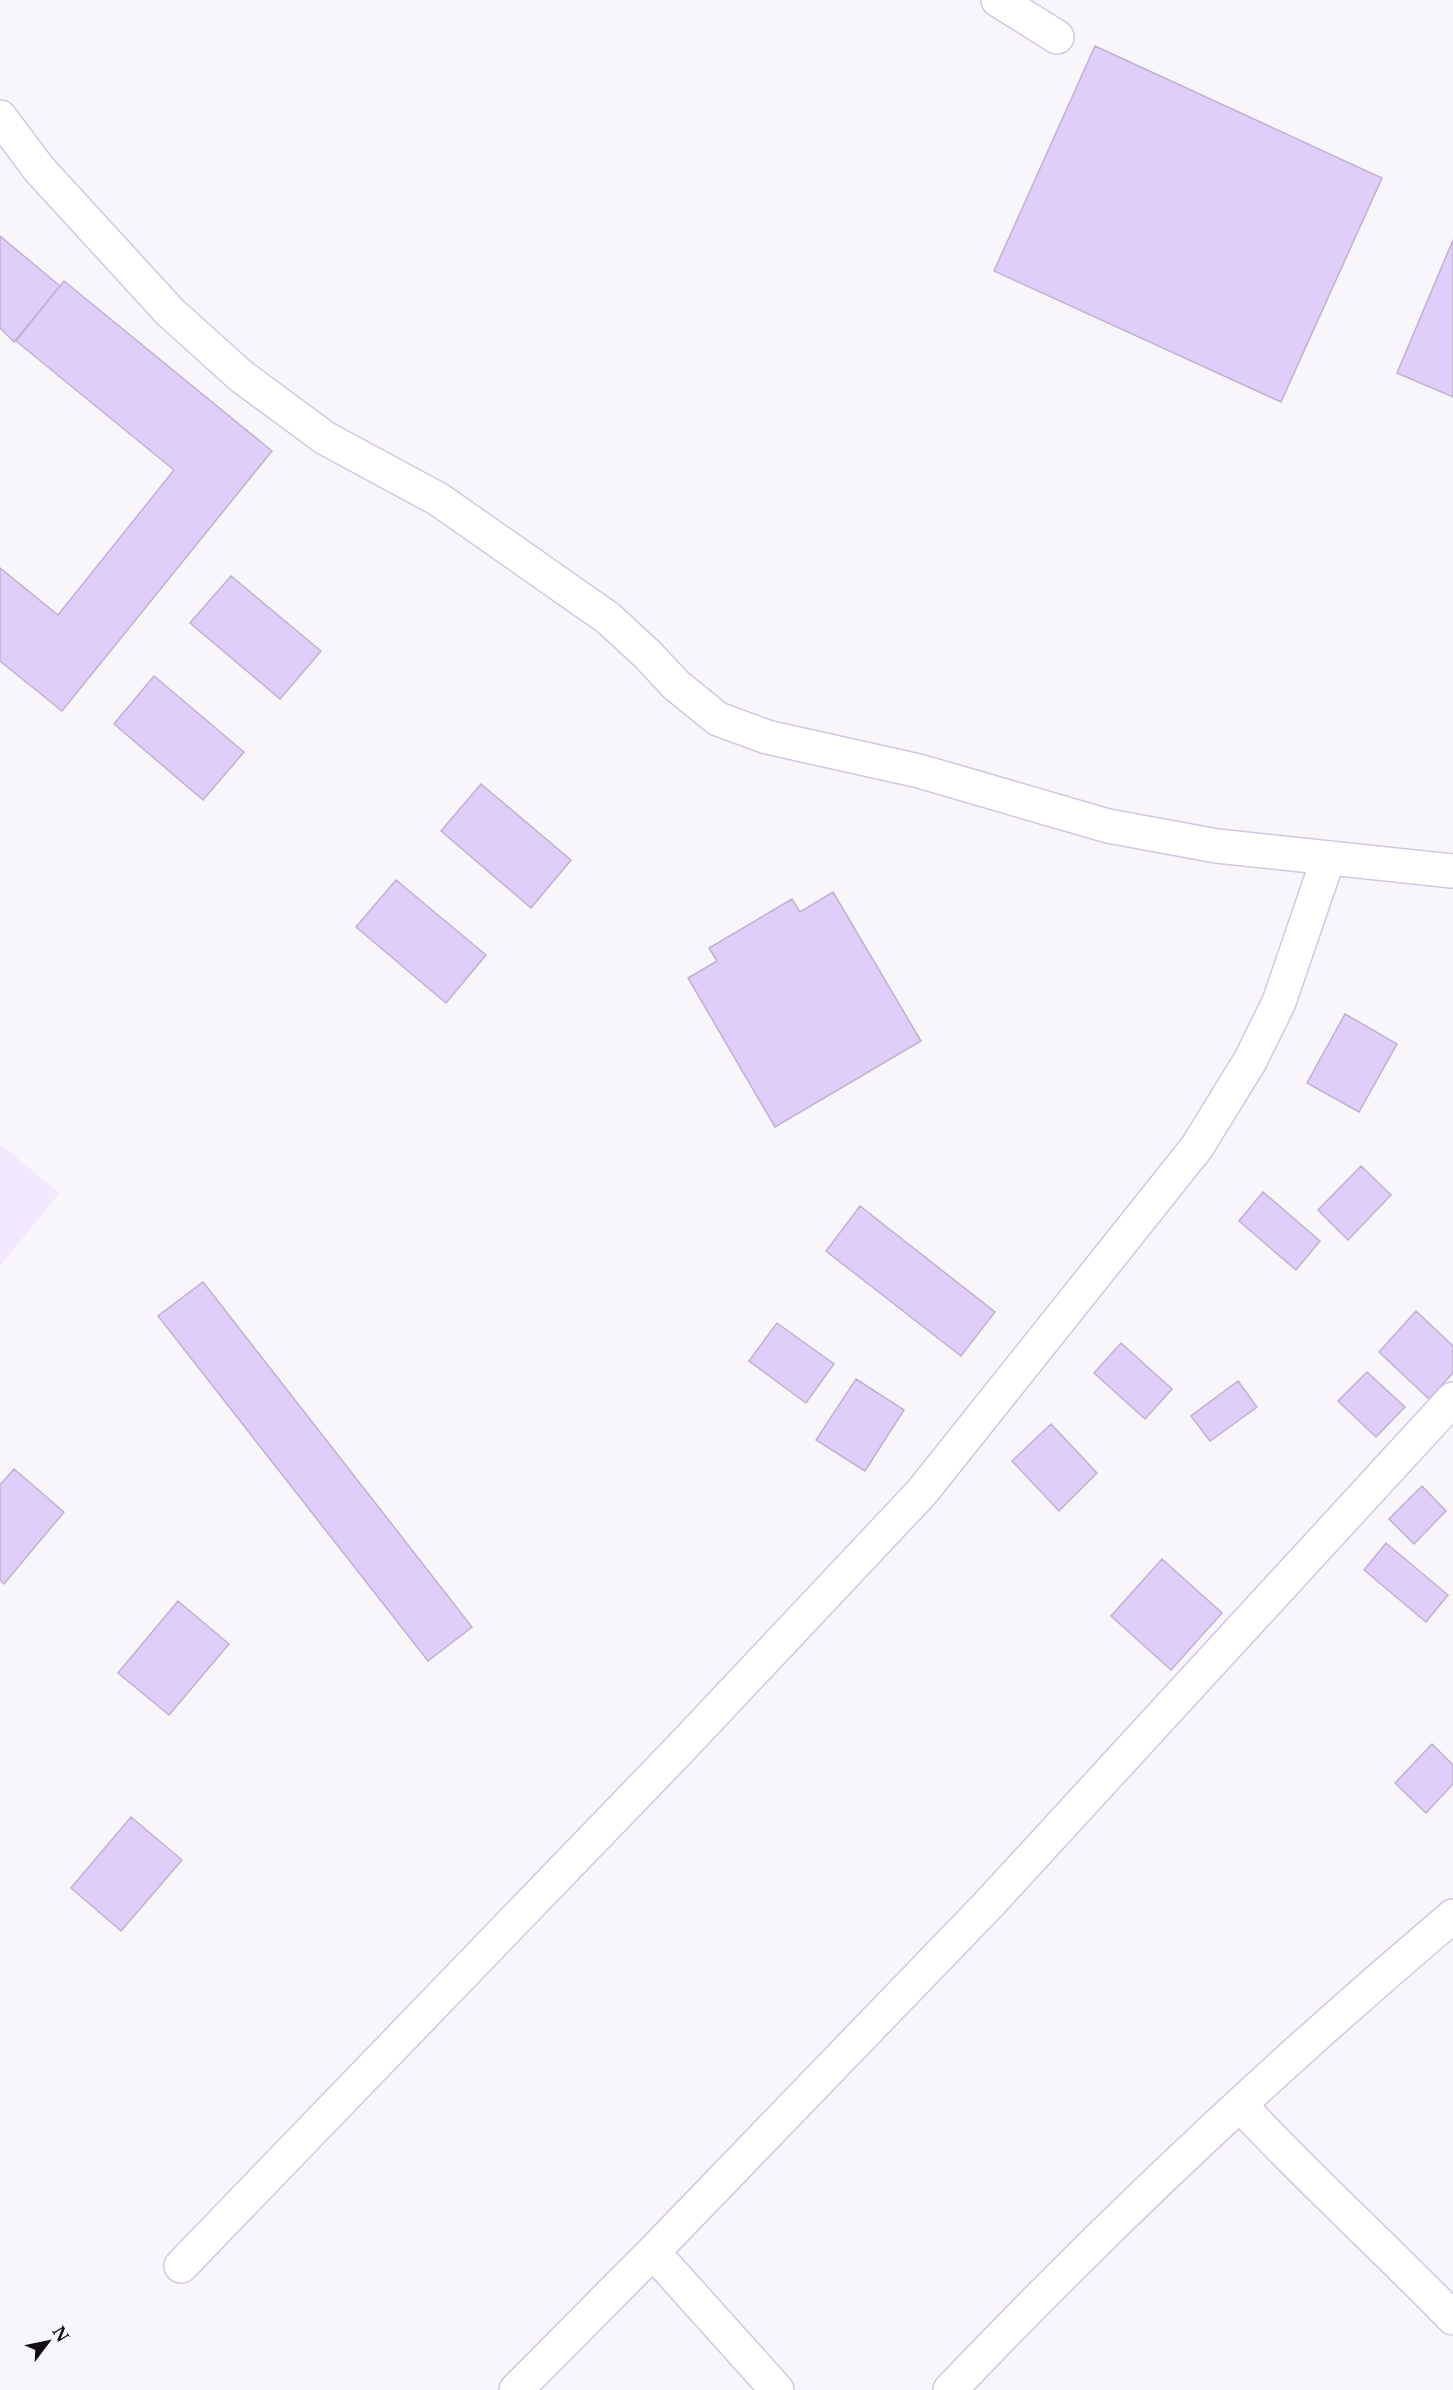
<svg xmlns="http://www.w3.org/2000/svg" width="1453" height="2390" viewBox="0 0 1453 2390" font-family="'Libre Baskerville',serif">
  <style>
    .built { fill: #f2e8ff }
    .building { fill: #e1cdf9; stroke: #bfb1cf; stroke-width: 1.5 }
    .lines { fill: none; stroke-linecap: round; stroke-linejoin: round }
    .minor-casing { stroke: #d4c6e5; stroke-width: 36 }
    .minor { stroke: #fff; stroke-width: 33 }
  </style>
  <rect width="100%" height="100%" fill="#f8f5fb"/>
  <path class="built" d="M 0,1144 L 59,1193 L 0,1266 Z"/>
  <path class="building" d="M 1095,46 L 1382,178 L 1281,402 L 994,271 Z
    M 0,236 L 60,286 L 14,342 L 0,328 Z
    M 1453,240 L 1453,397 L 1397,373 Z
    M 64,281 L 272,451 L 62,711 L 0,661 L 0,568 L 58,615 L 174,470 L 16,341 Z
    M 231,576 L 321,651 L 280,699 L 190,623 Z
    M 154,676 L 244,752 L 203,800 L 114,724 Z
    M 481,784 L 571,860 L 531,908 L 441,831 Z
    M 396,880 L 486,955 L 446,1003 L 356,927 Z
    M 833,892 L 921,1041 L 775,1127 L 688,978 L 717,961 L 709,948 L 792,899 L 800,912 Z
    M 1345,1014 L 1397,1044 L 1359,1112 L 1307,1083 Z
    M 1361,1166 L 1391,1195 L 1348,1240 L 1318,1210 Z
    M 1263,1192 L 1320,1241 L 1296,1270 L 1239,1221 Z
    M 860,1206 L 995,1312 L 961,1356 L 826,1251 Z
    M 203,1282 L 472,1627 L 428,1661 L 158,1316 Z
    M 1416,1311 L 1453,1346 L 1453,1373 L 1429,1399 L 1379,1352 Z
    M 777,1323 L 834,1364 L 806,1403 L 749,1361 Z
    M 1121,1343 L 1172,1389 L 1145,1419 L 1094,1373 Z
    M 1367,1372 L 1405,1407 L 1376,1437 L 1338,1401 Z
    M 856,1379 L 904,1410 L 865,1471 L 816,1440 Z
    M 1238,1381 L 1257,1407 L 1210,1441 L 1191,1416 Z
    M 1051,1424 L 1097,1473 L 1059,1511 L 1012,1461 Z
    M 14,1469 L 64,1512 L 4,1584 L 0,1580 L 0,1485 Z
    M 1422,1486 L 1446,1511 L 1414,1544 L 1389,1519 Z
    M 1386,1543 L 1448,1595 L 1426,1622 L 1364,1570 Z
    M 1162,1559 L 1222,1613 L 1171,1670 L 1111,1616 Z
    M 178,1601 L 229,1644 L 169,1715 L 118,1673 Z
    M 1432,1744 L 1453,1765 L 1453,1784 L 1426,1813 L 1395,1783 Z
    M 131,1817 L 182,1860 L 121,1931 L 71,1888 Z"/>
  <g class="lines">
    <g class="minor-casing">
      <path id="minor" d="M 998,0 L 1057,37
        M 0,117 L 39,169 L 170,312 L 241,376 L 325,438 L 438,499 L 608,618 L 648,655 L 676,685 L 718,719 L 767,737 L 919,771 L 1108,826 L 1217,846 L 1453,871
        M 1240,2105 C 1309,2179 1383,2246 1453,2318
        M 653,2252 L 777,2390
        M 181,2266 L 680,1749 L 922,1492 L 1197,1147 L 1250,1061 L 1279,1002 L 1328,859
        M 516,2390 L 653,2252 L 988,1905 L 1453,1399
        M 950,2390 C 1109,2223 1277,2065 1453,1916"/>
    </g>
    <use href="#minor" class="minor"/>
  </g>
  <g transform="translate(48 2342) rotate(58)" stroke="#f8f5fb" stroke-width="4.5" paint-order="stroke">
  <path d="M0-4.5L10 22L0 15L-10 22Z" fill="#110c16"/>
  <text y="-9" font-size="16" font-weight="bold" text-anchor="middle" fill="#110c16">N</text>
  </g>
</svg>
